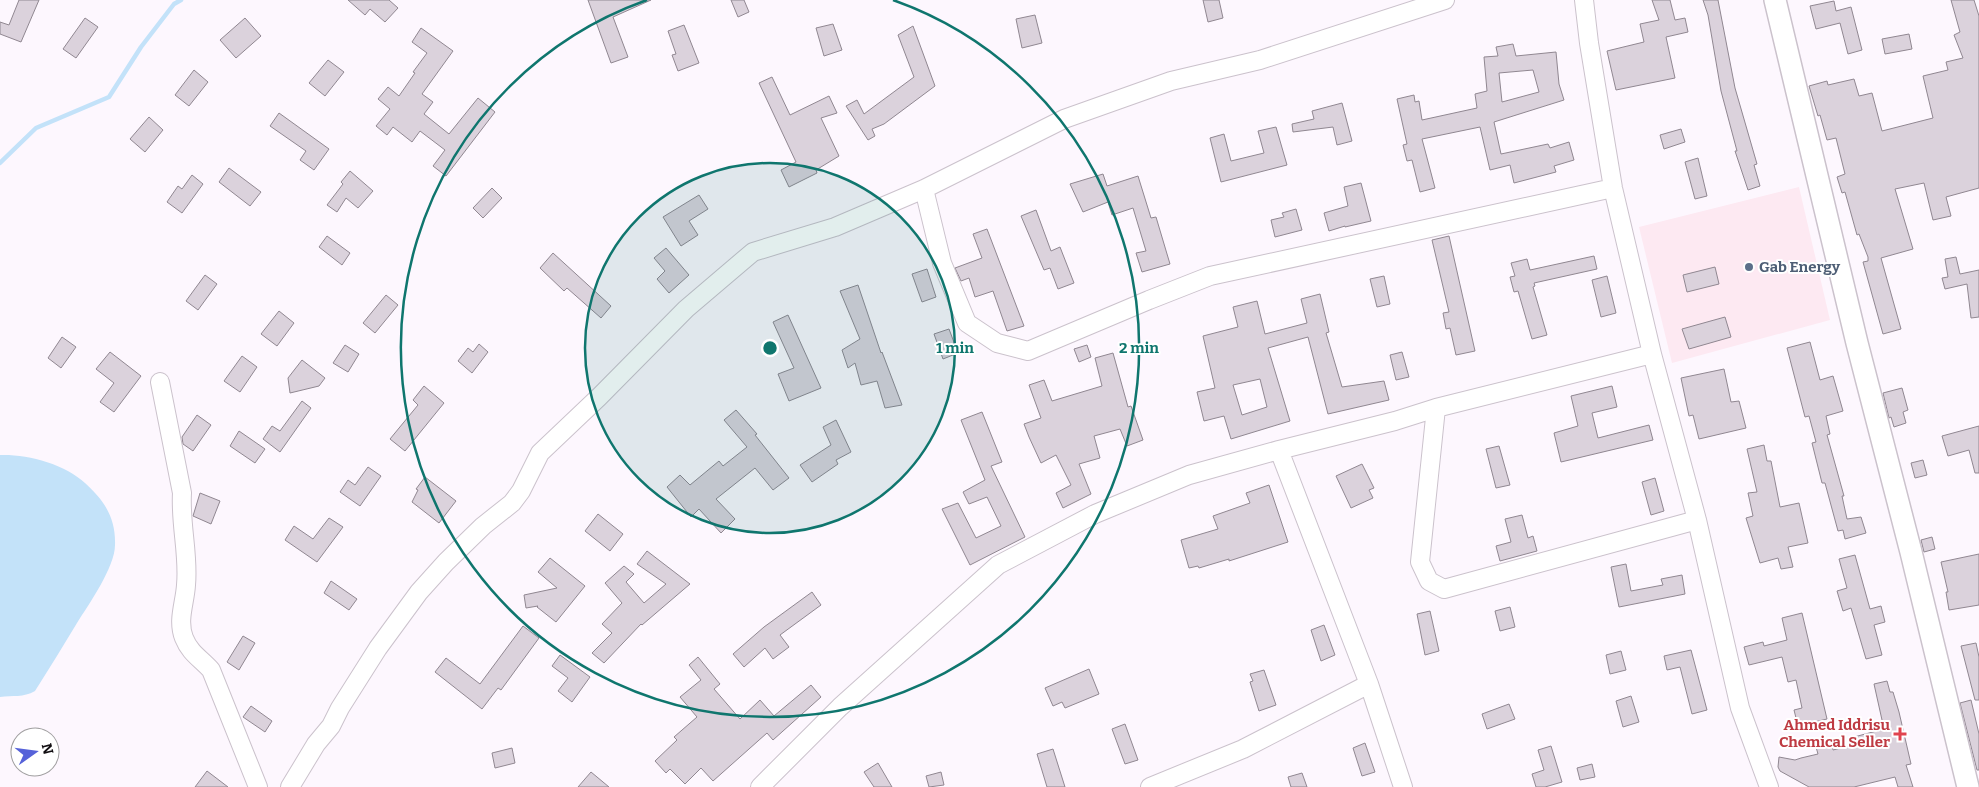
<svg xmlns="http://www.w3.org/2000/svg" width="1979" height="787" viewBox="0 0 1979 787" font-family="Bitter,serif">
  <style>
    .commercial { fill: #fde9f2 }
    .water { fill: #c3e2f9 }
    .lines { fill: none; stroke-linecap: round; stroke-linejoin: round }
    .stream { stroke: #c3e2f9; stroke-width: 4.5 }
    .building { fill: #dbd2dc; stroke: #908791; fill-rule: evenodd }
    .minor-casing { stroke: #cbc2cc; stroke-width: 20 }
    .major-casing { stroke: #cbc2cc; stroke-width: 24 }
    .minor { stroke: #fff; stroke-width: 18 }
    .major { stroke: #fff; stroke-width: 21 }
    .ring { fill: none; stroke: #0f766e; stroke-width: 2.5 }
    .service-dot { fill: #5c6f8a; stroke: #fff; stroke-width: 2 }
    .health-dot { fill: #e0444e; stroke: #fff; stroke-width: 2 }
    .labels { text-anchor: middle; dominant-baseline: central; stroke-width: 4; stroke-linejoin: round; paint-order: stroke }
    .service-label { font-size: 15px; font-weight: bold; fill: #4e5e75; stroke: #fff; text-anchor: start }
    .health-label { font-size: 15px; font-weight: bold; fill: #be3a42; stroke: #fff; text-anchor: end }
    .centre { fill: #0f766e; stroke: #fff; stroke-width: 2.5 }
    .ring-label { font-size: 15px; text-anchor: middle; font-weight: bold; fill: #0f766e; stroke: #fff; stroke-width: 4; stroke-linejoin: round; paint-order: stroke }
  </style>
  <rect width="100%" height="100%" fill="#fdf7fe"/>
  <path class="commercial" d="M 1799,187 L 1830,320 L 1672,363 L 1639,227 Z"/>
  <path class="water" d="M 0,455 C 27,454 65,464 85,483 C 104,500 116,518 115,545 C 115,567 89,604 77,623 C 63,646 49,669 35,691 C 23,698 13,695 0,697 Z"/>
  <g class="lines">
    <path class="stream" d="M 0,163 L 36,128 L 109,97 L 141,47 L 174,4 L 181,0"/>
  </g>
  <path class="building" d="M 19,0 L 39,0 L 21,42 L 0,34 L 0,22 L 9,25 Z
    M 348,0 L 389,0 L 398,8 L 385,22 L 370,9 L 365,15 Z
    M 588,0 L 651,0 L 613,17 L 628,57 L 611,63 Z
    M 731,0 L 744,0 L 749,12 L 738,17 Z
    M 1203,0 L 1219,0 L 1223,18 L 1208,22 Z
    M 1652,0 L 1670,0 L 1675,20 L 1685,18 L 1688,32 L 1666,37 L 1675,78 L 1616,90 L 1607,51 L 1644,42 L 1640,24 L 1659,20 Z
    M 1703,0 L 1718,0 L 1735,88 L 1757,164 L 1754,165 L 1760,186 L 1748,190 L 1735,151 L 1737,151 L 1721,91 L 1708,15 Z
    M 1951,0 L 1974,0 L 1979,16 L 1979,188 L 1946,197 L 1951,216 L 1933,220 L 1924,183 L 1895,189 L 1913,249 L 1881,258 L 1901,329 L 1883,334 L 1863,262 L 1868,261 L 1868,257 L 1859,234 L 1857,235 L 1845,192 L 1842,193 L 1837,177 L 1845,174 L 1836,138 L 1827,140 L 1820,115 L 1818,116 L 1809,86 L 1827,81 L 1828,85 L 1854,79 L 1859,96 L 1872,93 L 1882,131 L 1933,118 L 1923,76 L 1948,70 L 1946,62 L 1963,58 L 1954,35 L 1960,32 Z
    M 1834,1 L 1836,11 L 1851,7 L 1862,50 L 1848,54 L 1840,23 L 1816,29 L 1810,6 Z
    M 1035,15 L 1042,43 L 1022,48 L 1016,19 Z
    M 85,18 L 98,27 L 76,58 L 63,49 Z
    M 245,18 L 261,36 L 236,58 L 220,40 Z
    M 833,24 L 842,50 L 824,56 L 816,28 Z
    M 684,25 L 699,63 L 678,71 L 672,55 L 676,54 L 668,31 Z
    M 913,26 L 935,86 L 884,124 L 872,129 L 875,136 L 868,140 L 846,106 L 857,100 L 864,114 L 914,77 L 898,35 Z
    M 421,28 L 453,51 L 422,94 L 433,102 L 424,114 L 449,134 L 478,98 L 495,112 L 446,176 L 433,166 L 445,150 L 420,131 L 412,142 L 393,127 L 387,135 L 376,126 L 390,109 L 378,99 L 388,87 L 399,96 L 415,73 L 413,72 L 427,53 L 412,42 Z
    M 1909,34 L 1912,49 L 1885,54 L 1882,39 Z
    M 1513,44 L 1516,56 L 1556,52 L 1559,84 L 1564,100 L 1494,122 L 1501,154 L 1548,144 L 1550,148 L 1569,142 L 1574,160 L 1554,166 L 1556,172 L 1514,183 L 1510,165 L 1490,170 L 1480,127 L 1422,139 L 1435,188 L 1420,192 L 1412,160 L 1407,161 L 1403,145 L 1407,144 L 1397,99 L 1414,95 L 1415,102 L 1419,101 L 1422,120 L 1477,108 L 1475,94 L 1487,91 L 1484,57 L 1498,56 L 1496,47 ZM 1533,70 L 1539,92 L 1502,102 L 1499,73 Z
    M 328,60 L 344,72 L 325,96 L 309,83 Z
    M 194,70 L 208,82 L 189,106 L 175,95 Z
    M 772,77 L 790,115 L 829,96 L 837,113 L 821,118 L 839,156 L 816,170 L 817,173 L 789,187 L 781,170 L 796,162 L 759,83 Z
    M 1342,103 L 1352,141 L 1337,145 L 1333,127 L 1293,132 L 1292,124 L 1314,119 L 1312,111 Z
    M 279,113 L 329,149 L 314,170 L 300,160 L 306,151 L 270,126 Z
    M 149,117 L 163,130 L 145,152 L 130,139 Z
    M 1276,127 L 1287,165 L 1221,182 L 1210,138 L 1224,134 L 1231,161 L 1264,153 L 1258,131 Z
    M 1681,129 L 1685,142 L 1664,149 L 1660,135 Z
    M 1698,158 L 1707,196 L 1695,199 L 1685,162 Z
    M 229,168 L 261,192 L 250,206 L 219,182 Z
    M 350,171 L 373,191 L 358,208 L 346,198 L 337,212 L 327,205 L 343,184 L 341,182 Z
    M 1103,174 L 1107,186 L 1138,176 L 1151,218 L 1156,217 L 1170,264 L 1142,272 L 1136,253 L 1146,251 L 1133,208 L 1112,215 L 1108,202 L 1083,212 L 1070,184 Z
    M 192,175 L 203,184 L 182,213 L 167,202 L 178,186 L 182,189 Z
    M 1361,183 L 1371,221 L 1345,227 L 1345,226 L 1329,231 L 1324,213 L 1348,206 L 1344,187 Z
    M 492,188 L 502,198 L 483,218 L 473,208 Z
    M 699,195 L 708,209 L 689,221 L 698,235 L 681,246 L 663,217 Z
    M 1296,209 L 1302,230 L 1275,237 L 1271,220 L 1284,217 L 1282,213 Z
    M 1036,210 L 1051,251 L 1060,247 L 1074,283 L 1058,289 L 1050,268 L 1044,270 L 1021,216 Z
    M 987,229 L 1024,326 L 1007,331 L 993,291 L 975,297 L 969,278 L 961,281 L 955,268 L 982,258 L 973,234 Z
    M 327,236 L 350,253 L 342,265 L 319,247 Z
    M 1449,236 L 1475,351 L 1456,355 L 1450,328 L 1446,329 L 1443,313 L 1449,312 L 1432,240 Z
    M 666,248 L 689,275 L 669,293 L 657,279 L 665,271 L 654,258 Z
    M 553,253 L 611,306 L 601,318 L 567,288 L 564,291 L 540,268 Z
    M 1594,256 L 1597,269 L 1534,283 L 1535,286 L 1533,287 L 1547,335 L 1532,339 L 1518,291 L 1514,292 L 1510,277 L 1515,276 L 1511,263 L 1527,259 L 1530,270 Z
    M 1956,257 L 1960,274 L 1979,270 L 1979,317 L 1971,318 L 1967,284 L 1945,289 L 1942,278 L 1948,277 L 1945,259 Z
    M 1715,267 L 1719,284 L 1687,292 L 1683,275 Z
    M 927,269 L 936,297 L 922,302 L 912,274 Z
    M 205,275 L 217,284 L 198,310 L 186,301 Z
    M 1384,276 L 1390,304 L 1377,307 L 1370,279 Z
    M 1607,276 L 1616,313 L 1601,317 L 1592,280 Z
    M 858,285 L 881,353 L 882,352 L 902,405 L 885,408 L 877,381 L 861,385 L 855,363 L 848,368 L 842,350 L 860,339 L 840,291 Z
    M 1320,294 L 1329,332 L 1326,333 L 1342,387 L 1384,381 L 1389,400 L 1328,414 L 1308,337 L 1268,348 L 1290,421 L 1231,439 L 1224,416 L 1204,421 L 1197,392 L 1215,388 L 1203,336 L 1238,327 L 1233,307 L 1257,301 L 1265,334 L 1307,323 L 1301,299 ZM 1260,379 L 1267,407 L 1242,415 L 1233,385 Z
    M 386,295 L 398,305 L 375,333 L 363,323 Z
    M 279,311 L 294,323 L 277,346 L 261,334 Z
    M 788,315 L 821,388 L 789,401 L 778,374 L 794,368 L 773,322 Z
    M 1725,317 L 1731,337 L 1689,349 L 1682,329 Z
    M 949,329 L 958,353 L 943,359 L 934,334 Z
    M 62,337 L 76,347 L 61,368 L 48,358 Z
    M 1810,342 L 1820,380 L 1833,376 L 1843,411 L 1826,416 L 1830,434 L 1827,435 L 1844,496 L 1842,496 L 1847,519 L 1861,517 L 1866,533 L 1845,539 L 1843,530 L 1838,531 L 1825,483 L 1822,483 L 1812,443 L 1816,442 L 1809,416 L 1805,417 L 1787,348 Z
    M 479,344 L 488,352 L 472,373 L 458,361 L 468,348 L 473,352 Z
    M 345,345 L 359,354 L 348,372 L 333,363 Z
    M 1087,345 L 1091,357 L 1079,362 L 1074,349 Z
    M 110,352 L 141,376 L 114,412 L 100,402 L 114,383 L 96,369 Z
    M 1402,352 L 1409,377 L 1396,380 L 1390,355 Z
    M 1113,353 L 1128,407 L 1131,406 L 1143,440 L 1127,446 L 1120,429 L 1094,436 L 1100,458 L 1079,464 L 1091,494 L 1063,508 L 1056,493 L 1071,485 L 1056,455 L 1041,463 L 1029,437 L 1024,424 L 1041,418 L 1029,385 L 1044,380 L 1052,401 L 1102,386 L 1095,358 Z
    M 242,356 L 257,367 L 240,392 L 224,381 Z
    M 302,360 L 325,378 L 319,386 L 290,393 L 288,378 Z
    M 1724,369 L 1731,402 L 1739,401 L 1746,428 L 1699,439 L 1693,415 L 1689,416 L 1681,378 Z
    M 424,386 L 444,403 L 405,451 L 390,439 L 418,405 L 413,400 Z
    M 1612,386 L 1617,407 L 1592,413 L 1598,438 L 1649,425 L 1653,440 L 1561,462 L 1554,433 L 1578,426 L 1571,396 Z
    M 1902,388 L 1908,410 L 1903,412 L 1906,423 L 1894,427 L 1891,417 L 1889,418 L 1883,393 Z
    M 302,401 L 311,408 L 280,452 L 263,439 L 272,426 L 280,431 Z
    M 736,410 L 757,434 L 755,435 L 789,478 L 773,490 L 755,468 L 716,499 L 735,519 L 721,533 L 699,509 L 691,517 L 667,487 L 680,475 L 690,485 L 719,461 L 723,466 L 747,447 L 724,420 Z
    M 982,412 L 1002,462 L 991,466 L 1025,537 L 970,565 L 942,509 L 958,503 L 976,538 L 1001,526 L 987,497 L 969,504 L 963,492 L 985,480 L 961,420 Z
    M 197,415 L 211,425 L 193,451 L 183,444 L 182,437 Z
    M 836,420 L 851,452 L 836,460 L 838,464 L 812,482 L 800,465 L 831,445 L 823,427 Z
    M 1979,426 L 1979,473 L 1975,473 L 1969,450 L 1948,456 L 1942,436 Z
    M 239,431 L 265,449 L 255,463 L 230,446 Z
    M 1764,445 L 1767,461 L 1771,461 L 1780,507 L 1799,503 L 1808,543 L 1788,547 L 1793,567 L 1781,569 L 1778,558 L 1760,563 L 1746,518 L 1753,516 L 1748,493 L 1757,492 L 1747,449 Z
    M 1499,446 L 1510,485 L 1496,488 L 1486,449 Z
    M 1923,460 L 1927,475 L 1915,478 L 1911,463 Z
    M 1362,464 L 1374,488 L 1369,490 L 1373,498 L 1351,508 L 1336,476 Z
    M 368,467 L 381,476 L 360,506 L 340,492 L 348,480 L 355,485 Z
    M 425,477 L 456,501 L 439,523 L 412,502 L 418,490 L 416,489 Z
    M 1655,478 L 1664,511 L 1651,515 L 1642,482 Z
    M 1269,485 L 1288,542 L 1229,561 L 1229,559 L 1199,568 L 1198,566 L 1189,568 L 1181,540 L 1218,529 L 1213,516 L 1250,503 L 1246,493 Z
    M 200,493 L 220,501 L 211,524 L 193,516 Z
    M 598,514 L 623,534 L 610,551 L 585,531 Z
    M 1522,515 L 1528,538 L 1533,536 L 1537,551 L 1500,561 L 1496,546 L 1511,542 L 1505,519 Z
    M 329,518 L 343,527 L 317,562 L 285,540 L 294,526 L 313,539 Z
    M 1932,537 L 1935,549 L 1924,552 L 1921,540 Z
    M 647,551 L 690,584 L 642,625 L 641,624 L 604,663 L 592,653 L 612,633 L 602,624 L 622,603 L 605,583 L 624,566 L 634,574 L 626,582 L 644,603 L 666,584 L 637,564 Z
    M 1979,554 L 1979,605 L 1949,610 L 1946,592 L 1948,592 L 1941,562 Z
    M 1855,555 L 1870,609 L 1881,606 L 1885,622 L 1874,625 L 1882,655 L 1866,659 L 1851,608 L 1843,611 L 1837,591 L 1847,588 L 1839,559 Z
    M 550,558 L 585,586 L 556,622 L 537,607 L 538,606 L 526,608 L 524,595 L 557,588 L 538,572 Z
    M 1626,564 L 1631,591 L 1663,585 L 1661,579 L 1682,575 L 1685,594 L 1619,607 L 1611,567 Z
    M 331,581 L 357,599 L 349,610 L 324,593 Z
    M 812,592 L 821,605 L 780,635 L 789,647 L 773,659 L 765,648 L 744,667 L 733,654 L 764,627 Z
    M 1510,607 L 1515,627 L 1500,631 L 1495,611 Z
    M 1430,611 L 1439,651 L 1425,655 L 1417,614 Z
    M 1802,613 L 1827,719 L 1798,726 L 1794,710 L 1802,708 L 1796,680 L 1788,682 L 1782,657 L 1749,665 L 1744,647 L 1763,642 L 1764,646 L 1787,640 L 1782,618 Z
    M 1324,625 L 1335,655 L 1321,661 L 1311,630 Z
    M 523,626 L 539,638 L 501,690 L 498,688 L 482,709 L 435,672 L 446,658 L 480,684 Z
    M 243,636 L 255,643 L 239,670 L 227,662 Z
    M 1976,643 L 1979,657 L 1979,700 L 1975,700 L 1961,646 Z
    M 1691,650 L 1707,710 L 1692,714 L 1680,667 L 1667,670 L 1664,656 Z
    M 1621,651 L 1626,670 L 1610,674 L 1606,655 Z
    M 560,655 L 590,677 L 572,702 L 558,691 L 568,678 L 552,666 Z
    M 698,657 L 720,684 L 714,689 L 740,719 L 760,700 L 774,716 L 811,685 L 821,697 L 773,740 L 767,733 L 713,781 L 701,768 L 685,784 L 670,769 L 666,773 L 655,761 L 677,740 L 674,737 L 697,717 L 680,697 L 701,680 L 689,665 Z
    M 1089,669 L 1099,694 L 1065,708 L 1062,702 L 1053,706 L 1045,688 Z
    M 1264,670 L 1276,705 L 1259,711 L 1250,682 L 1253,681 L 1250,674 Z
    M 1887,681 L 1890,692 L 1893,692 L 1899,712 L 1911,764 L 1906,765 L 1913,787 L 1898,787 L 1895,777 L 1854,787 L 1809,787 L 1780,771 L 1778,767 L 1779,757 L 1795,760 L 1801,758 L 1818,754 L 1816,747 L 1832,743 L 1833,750 L 1856,744 L 1854,737 L 1884,729 L 1874,684 Z
    M 1631,696 L 1639,722 L 1623,727 L 1616,701 Z
    M 1971,700 L 1979,734 L 1979,770 L 1977,770 L 1960,703 Z
    M 1509,704 L 1515,719 L 1487,729 L 1482,714 Z
    M 251,706 L 272,721 L 265,732 L 243,717 Z
    M 1125,724 L 1138,760 L 1125,764 L 1112,729 Z
    M 1365,743 L 1375,772 L 1362,776 L 1353,748 Z
    M 1551,746 L 1562,782 L 1545,787 L 1536,787 L 1532,774 L 1544,770 L 1538,750 Z
    M 512,748 L 515,763 L 495,768 L 492,753 Z
    M 1053,749 L 1065,787 L 1047,787 L 1037,754 Z
    M 878,763 L 892,787 L 874,787 L 864,772 Z
    M 1592,764 L 1595,777 L 1580,780 L 1577,768 Z
    M 207,771 L 228,787 L 195,787 Z
    M 591,772 L 609,787 L 578,787 Z
    M 941,772 L 944,785 L 929,787 L 926,776 Z
    M 1302,773 L 1307,787 L 1291,787 L 1288,777 Z"/>
  <g class="lines">
    <g class="minor-casing">
      <path id="minor" d="M 1584,0 L 1589,43 L 1613,188 L 1652,354 L 1697,520 L 1740,708 L 1769,787
        M 924,189 L 942,263 L 967,323 L 997,343 L 1028,351 L 1149,300 L 1210,276 L 1613,188
        M 160,382 L 182,493 C 180,524 189,555 186,585 C 185,603 177,620 184,638 C 190,653 200,658 211,670 L 258,787
        M 1436,408 L 1420,562 L 1429,581 L 1444,589 L 1697,520
        M 1279,450 L 1369,684 L 1403,787
        M 290,787 L 316,744 L 331,726 L 340,708 L 378,648 L 419,592 L 446,562 L 483,526 L 512,503 L 521,491 L 540,453 L 599,397 L 686,309 L 753,252 L 835,227 L 924,189 L 1064,119 L 1171,81 L 1260,60 L 1445,0
        M 760,787 L 840,707 L 998,565 L 1095,514 L 1189,475 L 1279,450 L 1395,421 L 1436,408 L 1652,354
        M 1150,787 L 1243,749 L 1369,684"/>
    </g>
    <g class="major-casing">
      <path id="major" d="M 1775,0 L 1857,343 L 1911,552 L 1968,787"/>
    </g>
    <use href="#minor" class="minor"/>
    <use href="#major" class="major"/>
  </g>
  <circle cx="770" cy="348" r="185" fill="#0f766e" fill-opacity=".12"/>
  <g class="ring">
    <circle cx="770" cy="348" r="185"/>
    <path d="M893 0A369 369 0 1 1 647 0"/>
  </g>
  <circle class="service-dot" cx="1749" cy="267" r="5"/>
  <path class="health-dot" d="M1897.5 726.5h5v5h5v5h-5v5h-5v-5h-5v-5h5z"/>
  <g class="labels">
    <g class="service-label">
      <text x="1759" y="267">Gab Energy</text>
    </g>
    <g class="health-label">
      <text x="1890" y="725">Ahmed Iddrisu<tspan x="1890" dy="17">Chemical Seller</tspan></text>
    </g>
  </g>
  <circle cx="770" cy="348" r="8" class="centre"/>
  <g class="ring-label">
    <text x="955" y="353">1 min</text>
    <text x="1139" y="353">2 min</text>
  </g>
  <g transform="translate(35 752) rotate(76)"><circle r="24" fill="#ffffff" stroke="#a09fa0"/>
  <path d="M0-4L9 19L0 12L-9 19Z" fill="#5662d9"/>
  <text y="-8" font-size="14" font-weight="bold" text-anchor="middle" fill="#110e11">N</text>
  </g>
</svg>
